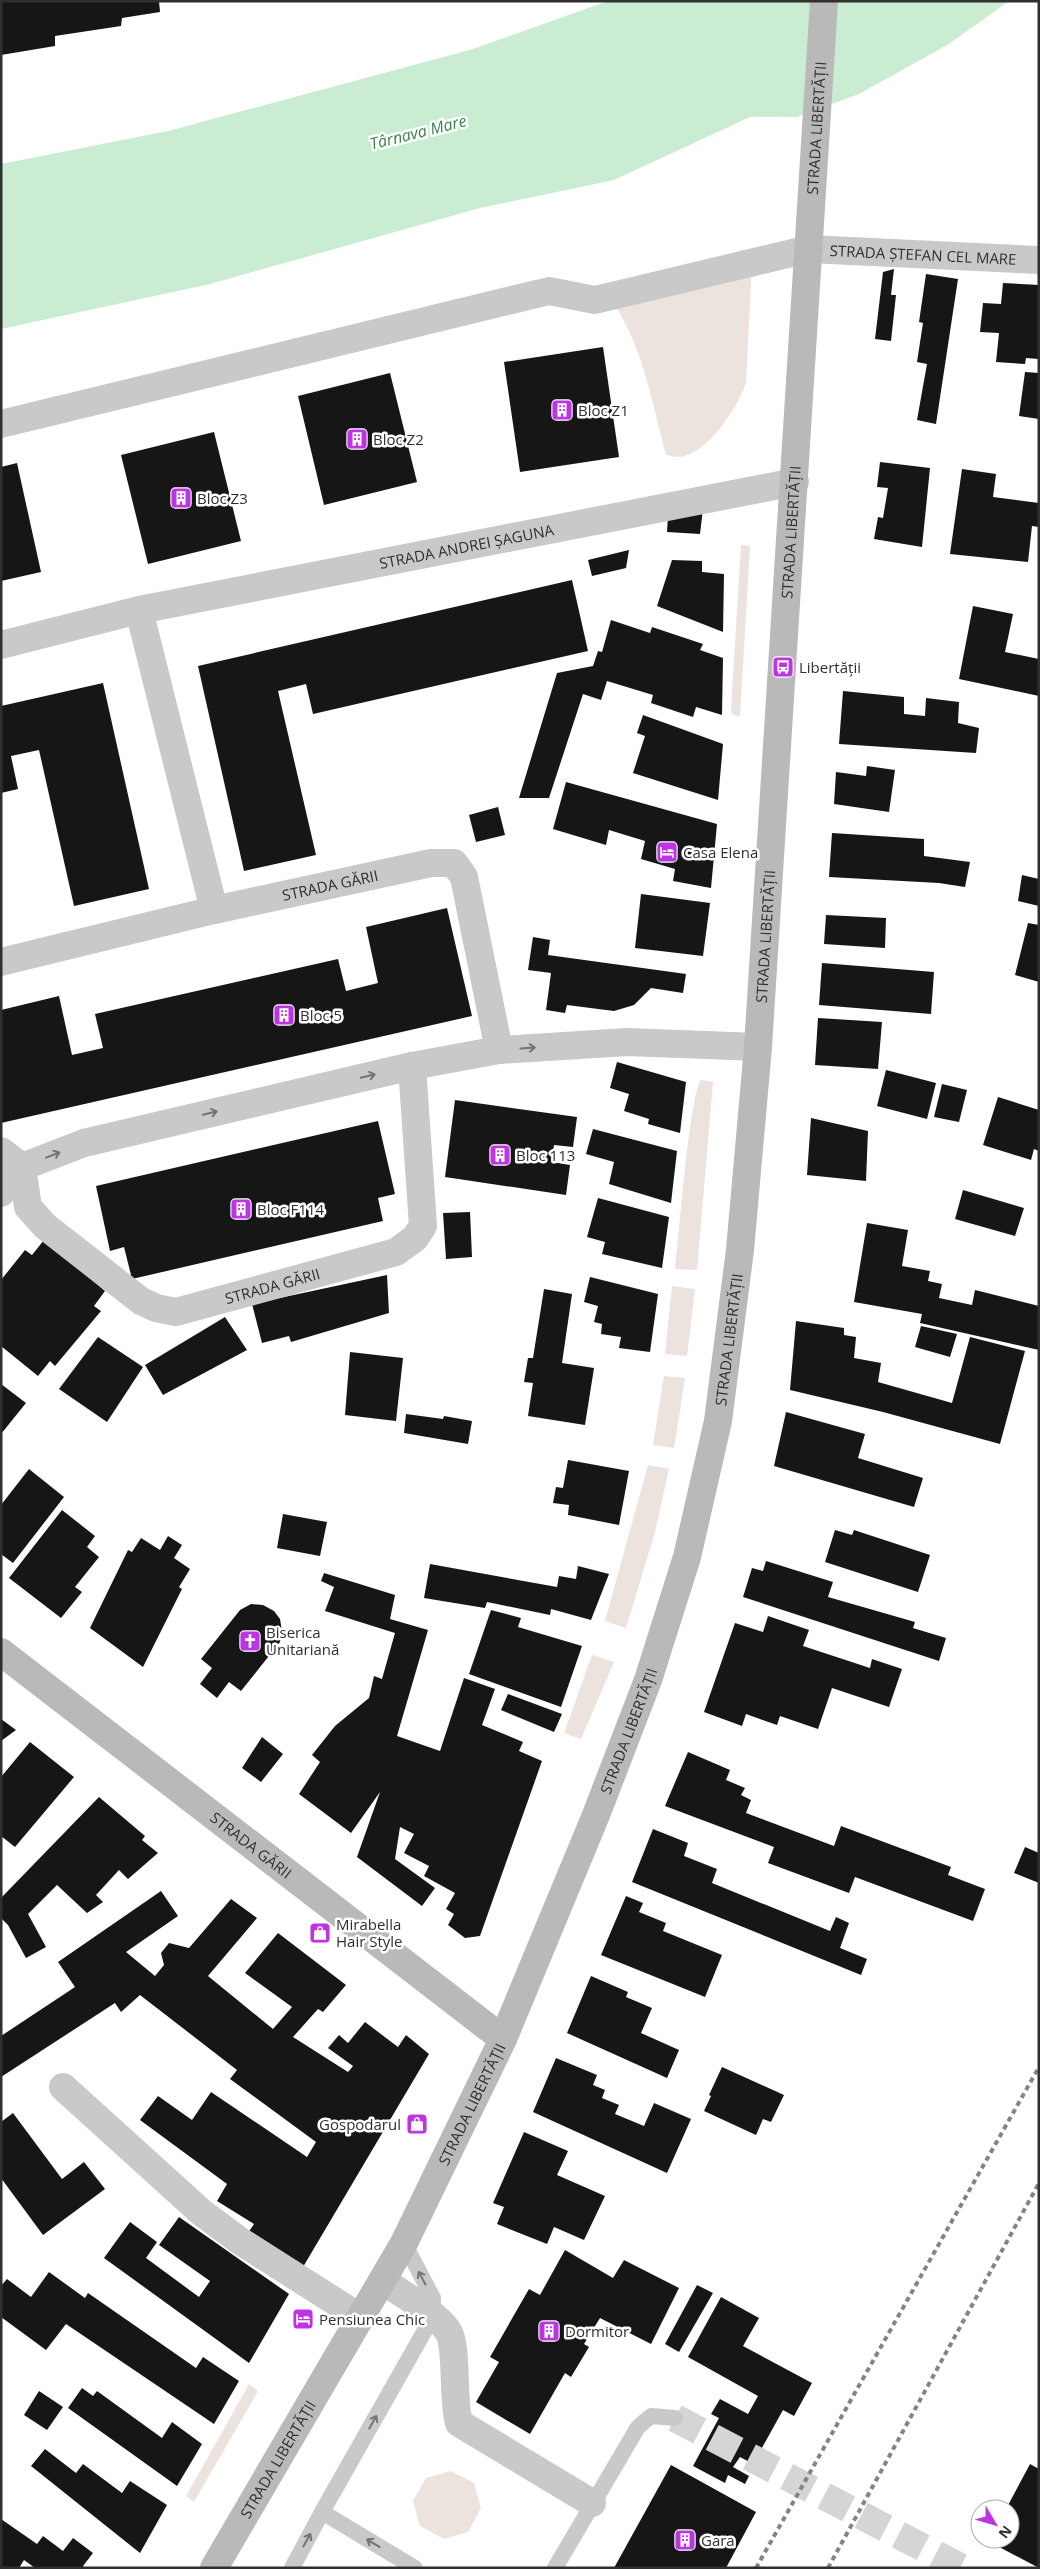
<svg xmlns="http://www.w3.org/2000/svg" width="1040" height="2569" viewBox="0 0 1040 2569" font-family="'Open Sans',sans-serif">
  <style>
    .green { fill: #ece2de }
    .water { fill: #caecd2 }
    .building { fill: #161616 }
    .lines { fill: none; stroke-linecap: round; stroke-linejoin: round }
    .street-tunnel { stroke: #d5d5d5; stroke-width: 28; stroke-dasharray: 28 14; stroke-linecap: butt }
    .lane { stroke: #c9c9c9; stroke-width: 16 }
    .street { stroke: #c9c9c9; stroke-width: 28 }
    .secondary { stroke: #b9b9b9; stroke-width: 28 }
    .rail { stroke: #848484; stroke-width: 4; stroke-dasharray: 5 4; stroke-linecap: butt }
    .oneway { stroke: #747474 }
    .labels { text-anchor: middle; dominant-baseline: central; stroke-width: 5; stroke-linejoin: round; paint-order: stroke }
    .street-label { font-size: 15px; fill: #2f2f2f; stroke: #fff }
    .poi-label { font-size: 15px; fill: #2f2f2f; stroke: #fff; text-anchor: start }
    .water-label { font-size: 16px; font-style: italic; fill: #3a844c; stroke: #fff }
  </style>
  <rect width="100%" height="100%" fill="#fff"/>
  <path class="green" d="M 752,263 L 746,382 C 739,406 710,449 685,456 C 678,458 672,456 666,455 C 652,402 642,341 609,297 Z
    M 741,545 L 750,546 L 740,716 L 733,715 L 731,709 Z
    M 701,1080 L 713,1082 L 697,1270 L 675,1269 C 679,1238 689,1096 701,1080 Z
    M 672,1286 L 695,1289 L 687,1356 L 665,1354 Z
    M 664,1376 L 685,1378 L 674,1448 L 653,1445 Z
    M 648,1465 L 669,1469 L 655,1532 L 626,1628 L 605,1621 Z
    M 592,1655 L 614,1662 L 581,1739 L 564,1733 Z
    M 249,2384 L 258,2391 L 194,2502 L 186,2496 Z
    M 451,2471 L 474,2483 L 481,2508 L 468,2532 L 444,2539 L 420,2526 L 413,2501 L 426,2478 Z"/>
  <path class="water" d="M 608,1 L 1009,1 L 949,44 L 859,94 L 797,117 L 750,117 L 614,180 L 480,208 L 210,284 L 1,329 L 1,164 L 168,131 L 473,49 Z"/>
  <path class="building" d="M 1,1 L 159,1 L 160,12 L 122,18 L 121,26 L 55,36 L 55,46 L 1,55 Z
    M 894,269 L 891,295 L 896,295 L 891,341 L 875,339 L 883,272 Z
    M 926,274 L 958,279 L 936,424 L 917,420 L 927,364 L 917,362 L 923,323 L 919,322 Z
    M 1003,283 L 1039,285 L 1039,359 L 1026,358 L 1025,364 L 996,362 L 999,333 L 980,332 L 983,303 L 1001,304 Z
    M 603,347 L 619,457 L 520,472 L 504,362 Z
    M 1025,372 L 1039,373 L 1039,419 L 1019,416 Z
    M 390,373 L 417,482 L 324,505 L 298,396 Z
    M 214,432 L 241,541 L 148,564 L 121,455 Z
    M 880,462 L 930,468 L 922,547 L 874,539 L 878,517 L 883,518 L 888,488 L 877,487 Z
    M 17,463 L 41,572 L 1,581 L 1,467 Z
    M 962,469 L 996,474 L 993,497 L 1039,503 L 1039,527 L 1032,526 L 1028,562 L 950,554 Z
    M 703,509 L 700,534 L 667,532 L 668,515 Z
    M 629,550 L 626,568 L 592,576 L 588,560 Z
    M 672,560 L 702,561 L 702,572 L 724,574 L 723,632 L 657,606 Z
    M 572,580 L 588,651 L 313,714 L 306,684 L 278,691 L 316,855 L 244,871 L 198,666 Z
    M 973,606 L 1013,614 L 1005,652 L 1039,659 L 1039,696 L 959,679 Z
    M 611,620 L 650,633 L 652,627 L 703,644 L 700,650 L 723,658 L 722,715 L 696,707 L 693,717 L 651,703 L 653,695 L 607,681 L 601,700 L 583,694 L 549,798 L 519,798 L 557,673 L 593,666 L 598,651 L 602,652 Z
    M 103,683 L 149,889 L 74,906 L 39,750 L 11,756 L 18,789 L 1,793 L 1,706 Z
    M 843,691 L 904,697 L 904,714 L 925,716 L 926,698 L 959,702 L 958,723 L 979,728 L 976,753 L 839,744 Z
    M 643,715 L 723,744 L 718,800 L 633,773 L 645,736 L 637,733 Z
    M 867,766 L 895,770 L 889,812 L 834,804 L 836,772 L 866,776 Z
    M 566,782 L 717,824 L 711,888 L 673,881 L 675,869 L 641,859 L 645,841 L 609,830 L 606,845 L 553,829 Z
    M 498,807 L 505,835 L 476,842 L 469,815 Z
    M 832,833 L 924,839 L 924,856 L 970,862 L 965,887 L 939,883 L 829,877 Z
    M 1022,875 L 1039,879 L 1039,906 L 1018,901 Z
    M 641,894 L 710,903 L 703,956 L 635,948 Z
    M 447,908 L 472,1016 L 1,1123 L 1,1010 L 59,996 L 72,1055 L 103,1048 L 95,1014 L 338,959 L 346,991 L 378,983 L 366,927 Z
    M 826,915 L 886,918 L 885,948 L 824,944 Z
    M 1028,923 L 1039,925 L 1039,982 L 1015,975 Z
    M 533,937 L 550,940 L 548,955 L 686,974 L 683,993 L 651,988 L 634,1005 L 614,1011 L 567,1005 L 565,1013 L 546,1010 L 551,973 L 528,970 Z
    M 822,963 L 934,972 L 931,1014 L 819,1005 Z
    M 818,1018 L 882,1022 L 878,1069 L 815,1065 Z
    M 617,1062 L 686,1082 L 680,1133 L 648,1124 L 649,1119 L 624,1111 L 629,1094 L 610,1088 Z
    M 886,1070 L 936,1083 L 927,1119 L 877,1106 Z
    M 942,1084 L 967,1090 L 959,1122 L 934,1117 Z
    M 998,1097 L 1039,1110 L 1039,1151 L 1034,1149 L 1031,1160 L 983,1145 Z
    M 455,1100 L 577,1117 L 573,1147 L 554,1145 L 552,1162 L 570,1165 L 566,1195 L 445,1177 Z
    M 811,1118 L 868,1131 L 866,1181 L 807,1175 Z
    M 378,1121 L 395,1194 L 378,1198 L 383,1221 L 132,1279 L 124,1247 L 110,1251 L 96,1186 Z
    M 593,1129 L 677,1151 L 671,1203 L 609,1184 L 614,1162 L 586,1154 Z
    M 963,1190 L 1024,1208 L 1015,1236 L 955,1219 Z
    M 598,1198 L 669,1217 L 662,1268 L 602,1254 L 605,1242 L 587,1237 Z
    M 470,1212 L 472,1257 L 446,1259 L 443,1213 Z
    M 867,1223 L 908,1230 L 902,1266 L 930,1271 L 928,1281 L 942,1284 L 939,1298 L 972,1305 L 975,1290 L 1039,1306 L 1039,1350 L 920,1323 L 922,1314 L 854,1302 Z
    M 44,1240 L 105,1291 L 94,1306 L 101,1311 L 55,1366 L 50,1361 L 38,1376 L 1,1346 L 1,1280 L 25,1250 L 32,1255 Z
    M 387,1275 L 389,1313 L 291,1342 L 289,1336 L 262,1343 L 252,1304 Z
    M 590,1277 L 658,1294 L 650,1352 L 619,1348 L 621,1337 L 601,1334 L 602,1324 L 594,1322 L 598,1306 L 584,1302 Z
    M 544,1289 L 572,1294 L 562,1363 L 594,1368 L 585,1425 L 528,1416 L 533,1383 L 524,1382 L 528,1358 L 533,1358 Z
    M 225,1317 L 247,1350 L 163,1395 L 145,1365 Z
    M 796,1321 L 844,1328 L 844,1335 L 856,1337 L 854,1358 L 881,1363 L 878,1382 L 952,1403 L 970,1337 L 1025,1351 L 1000,1444 L 883,1412 L 790,1390 Z
    M 921,1326 L 957,1334 L 950,1357 L 915,1347 Z
    M 98,1337 L 143,1367 L 107,1422 L 59,1389 Z
    M 350,1352 L 403,1358 L 396,1421 L 345,1415 Z
    M 1,1384 L 26,1403 L 1,1434 Z
    M 786,1412 L 865,1434 L 858,1458 L 923,1478 L 914,1507 L 774,1466 Z
    M 406,1414 L 443,1419 L 444,1416 L 472,1421 L 468,1444 L 404,1433 Z
    M 568,1460 L 629,1471 L 619,1525 L 568,1515 L 569,1505 L 553,1503 L 556,1487 L 563,1488 Z
    M 29,1469 L 64,1497 L 13,1563 L 1,1554 L 1,1505 Z
    M 62,1510 L 95,1536 L 87,1547 L 99,1557 L 75,1587 L 82,1592 L 61,1618 L 9,1578 Z
    M 283,1514 L 327,1522 L 320,1556 L 277,1548 Z
    M 835,1530 L 852,1535 L 854,1530 L 930,1555 L 918,1592 L 825,1562 Z
    M 168,1536 L 182,1545 L 174,1558 L 190,1569 L 179,1587 L 182,1589 L 143,1667 L 90,1628 L 128,1550 L 132,1552 L 141,1538 L 160,1550 Z
    M 766,1561 L 833,1582 L 828,1597 L 915,1622 L 913,1628 L 946,1638 L 939,1661 L 743,1597 L 752,1568 L 763,1571 Z
    M 430,1564 L 557,1587 L 559,1576 L 576,1579 L 578,1566 L 609,1574 L 591,1620 L 551,1609 L 550,1615 L 487,1602 L 485,1608 L 424,1598 Z
    M 324,1573 L 395,1595 L 390,1619 L 428,1630 L 397,1736 L 440,1751 L 464,1678 L 495,1689 L 482,1725 L 523,1742 L 519,1751 L 542,1761 L 480,1936 L 465,1938 L 448,1925 L 454,1914 L 446,1909 L 455,1893 L 424,1876 L 429,1866 L 404,1853 L 414,1834 L 400,1827 L 395,1859 L 435,1888 L 422,1906 L 357,1857 L 380,1792 L 351,1833 L 299,1794 L 320,1762 L 312,1755 L 335,1726 L 369,1698 L 374,1676 L 382,1679 L 395,1633 L 325,1611 L 334,1587 L 321,1581 Z
    M 251,1604 L 263,1605 L 274,1611 L 280,1619 L 282,1631 L 280,1642 L 241,1691 L 229,1682 L 217,1698 L 200,1684 L 212,1668 L 201,1659 L 240,1610 Z
    M 491,1610 L 521,1618 L 518,1627 L 582,1646 L 561,1707 L 469,1674 Z
    M 768,1616 L 809,1630 L 803,1646 L 870,1668 L 872,1659 L 902,1669 L 889,1707 L 832,1688 L 818,1729 L 780,1716 L 777,1725 L 746,1714 L 742,1726 L 704,1712 L 735,1623 L 763,1632 Z
    M 508,1694 L 562,1714 L 554,1732 L 501,1710 Z
    M 1,1719 L 16,1730 L 1,1741 Z
    M 262,1737 L 283,1754 L 261,1782 L 242,1768 Z
    M 30,1742 L 74,1777 L 15,1847 L 1,1836 L 1,1777 Z
    M 688,1752 L 730,1770 L 726,1780 L 745,1788 L 741,1795 L 751,1800 L 746,1813 L 834,1846 L 841,1826 L 951,1867 L 948,1875 L 985,1889 L 973,1921 L 855,1877 L 849,1893 L 768,1863 L 774,1847 L 665,1806 Z
    M 99,1797 L 145,1836 L 142,1840 L 158,1853 L 128,1879 L 119,1870 L 96,1895 L 103,1902 L 87,1913 L 57,1885 L 28,1914 L 46,1947 L 26,1958 L 8,1925 L 1,1918 L 1,1898 Z
    M 653,1829 L 688,1843 L 684,1856 L 717,1869 L 712,1883 L 830,1931 L 836,1917 L 849,1923 L 840,1948 L 867,1959 L 861,1975 L 632,1882 Z
    M 1025,1847 L 1039,1853 L 1039,1883 L 1014,1873 Z
    M 161,1891 L 178,1916 L 126,1952 L 155,1976 L 164,1965 L 161,1953 L 169,1943 L 189,1948 L 231,1899 L 257,1918 L 208,1976 L 273,2029 L 292,2007 L 245,1973 L 278,1933 L 346,1985 L 323,2012 L 318,2009 L 293,2037 L 348,2072 L 353,2066 L 328,2048 L 339,2035 L 348,2043 L 365,2022 L 398,2047 L 406,2035 L 429,2054 L 303,2267 L 248,2233 L 254,2224 L 217,2201 L 227,2184 L 140,2120 L 158,2096 L 192,2120 L 211,2092 L 307,2157 L 316,2142 L 230,2079 L 237,2070 L 140,1995 L 121,2012 L 115,2003 L 1,2077 L 1,2036 L 75,1987 L 58,1962 Z
    M 626,1896 L 643,1903 L 639,1912 L 666,1923 L 663,1931 L 722,1955 L 705,1997 L 601,1955 Z
    M 591,1976 L 628,1992 L 626,1997 L 652,2008 L 641,2033 L 679,2050 L 667,2078 L 567,2033 Z
    M 556,2058 L 597,2075 L 593,2085 L 605,2090 L 602,2098 L 619,2105 L 615,2114 L 644,2126 L 654,2103 L 691,2119 L 667,2173 L 533,2112 Z
    M 722,2067 L 784,2095 L 771,2122 L 763,2119 L 756,2135 L 704,2111 L 711,2096 L 709,2095 Z
    M 13,2113 L 62,2179 L 84,2162 L 105,2189 L 43,2235 L 1,2178 L 1,2122 Z
    M 524,2132 L 568,2151 L 557,2175 L 605,2196 L 584,2240 L 554,2227 L 547,2244 L 497,2224 L 504,2207 L 493,2203 Z
    M 179,2217 L 289,2294 L 249,2363 L 104,2258 L 130,2222 L 157,2242 L 146,2258 L 199,2297 L 210,2281 L 159,2245 Z
    M 565,2250 L 613,2278 L 624,2260 L 679,2288 L 651,2344 L 600,2318 L 584,2344 L 589,2347 L 571,2377 L 565,2373 L 530,2434 L 476,2402 L 499,2362 L 490,2357 L 529,2289 L 540,2295 Z
    M 49,2272 L 85,2298 L 88,2293 L 196,2368 L 203,2357 L 239,2381 L 214,2424 L 66,2324 L 46,2350 L 1,2317 L 1,2286 L 7,2279 L 31,2297 Z
    M 697,2285 L 713,2293 L 679,2352 L 665,2344 Z
    M 721,2297 L 759,2318 L 743,2346 L 812,2383 L 794,2416 L 783,2410 L 753,2464 L 740,2457 L 733,2467 L 749,2476 L 745,2484 L 728,2475 L 725,2483 L 693,2466 L 719,2418 L 711,2414 L 720,2399 L 748,2414 L 758,2396 L 688,2357 Z
    M 82,2388 L 93,2396 L 97,2391 L 162,2438 L 172,2422 L 202,2444 L 177,2486 L 68,2408 Z
    M 39,2391 L 63,2407 L 47,2430 L 24,2415 Z
    M 45,2449 L 76,2473 L 83,2464 L 122,2493 L 130,2481 L 167,2505 L 140,2553 L 31,2466 Z
    M 1030,2464 L 1039,2469 L 1039,2568 L 988,2541 L 990,2539 L 1010,2539 L 1010,2509 L 1006,2509 Z
    M 671,2465 L 756,2512 L 726,2568 L 614,2568 Z
    M 1,2519 L 37,2544 L 43,2536 L 63,2551 L 73,2538 L 93,2553 L 83,2566 L 85,2568 L 35,2568 L 24,2560 L 19,2568 L 1,2568 Z"/>
  <g class="lines">
    <path class="street-tunnel" d="M 675,2418 L 962,2568"/>
    <path class="lane" d="M 404,2243 L 433,2298 L 433,2316 L 322,2512 L 415,2568
      M 292,2568 L 322,2512
      M 555,2568 L 638,2427 L 651,2416 L 675,2418"/>
    <g class="street">
      <path id="s1" d="M 1,424 L 549,291 L 595,300 L 809,249 L 1039,260"/>
      <path d="M 139,610 L 214,910"/>
      <path id="s2" d="M 1,645 L 139,610 L 795,482"/>
      <path id="s3" d="M 1,962 L 214,910 L 431,863 L 454,863 L 464,877 L 499,1050"/>
      <path id="s4" d="M 1,1151 L 22,1167 L 28,1207 L 45,1226 L 141,1301 L 156,1308 L 176,1312 L 396,1252 L 415,1238 L 423,1226 L 412,1066"/>
      <path d="M 1,1193 L 22,1167 L 84,1143 L 412,1066 L 499,1050 L 627,1042 L 758,1047"/>
      <path d="M 63,2087 L 201,2212 L 240,2241 L 361,2318"/>
      <path d="M 383,2281 C 402,2294 435,2312 448,2331 C 458,2346 452,2400 459,2423 L 592,2503"/>
    </g>
    <g class="secondary">
      <path id="s5" d="M 1,1652 L 503,2039"/>
      <path id="s6" d="M 214,2568 L 404,2243 L 503,2039 L 596,1815 L 648,1680 L 687,1557 L 718,1421 L 740,1250 L 758,1047 L 824,1"/>
    </g>
    <path class="rail" d="M 756,2568 L 1039,2067
      M 828,2568 L 1039,2183"/>
  </g>
  <defs><path id="oneway-shaft" d="M-6 0H5M1.5-3L5.5 0L1.5 3" fill="none" stroke-width="1.6" stroke-linecap="round" stroke-linejoin="round" transform="scale(1.25)"/></defs>
  <g class="oneway">
    <use href="#oneway-shaft" transform="translate(528 1048) rotate(-4)"/>
    <use href="#oneway-shaft" transform="translate(368 1076) rotate(-13)"/>
    <use href="#oneway-shaft" transform="translate(210 1113) rotate(-13)"/>
    <use href="#oneway-shaft" transform="translate(53 1155) rotate(-21)"/>
    <use href="#oneway-shaft" transform="translate(422 2278) rotate(-118)"/>
    <use href="#oneway-shaft" transform="translate(373 2422) rotate(-61)"/>
    <use href="#oneway-shaft" transform="translate(307 2540) rotate(-61)"/>
    <use href="#oneway-shaft" transform="translate(373 2543) rotate(-149)"/>
  </g>
  <defs>
    <g id="building-square" transform="scale(1.125)"><rect x="-9" y="-9" width="18" height="18" rx="4" fill="#bd35e3" stroke="#fff"/><path d="M-4-6H4V6H1V3H-1V6H-4ZM-2.5-4.3h1.7v1.8h-1.7ZM.8-4.3h1.7v1.8H.8ZM-2.5-1h1.7V.8h-1.7ZM.8-1h1.7V.8H.8Z" fill="#fff"/></g>
    <g id="bus-square" transform="scale(1.125)"><rect x="-9" y="-9" width="18" height="18" rx="4" fill="#bd35e3" stroke="#fff"/><path d="M-5-6H5V4H4V6H2V4H-2V6H-4V4H-5ZM-3.5-4V0h7V-4ZM-3.5 1.2v1.5H-2V1.2ZM2 1.2v1.5H3.5V1.2Z" fill="#fff"/></g>
    <g id="hotel-square" transform="scale(1.125)"><rect x="-9" y="-9" width="18" height="18" rx="4" fill="#bd35e3" stroke="#fff"/><path d="M-6-4.5h1.5V1H6V5H4.5V3h-9V5H-6ZM-4 0a1.8 1.8 0 1 1 3.6 0ZM.5 0V-2.5h3Q6-2.5 6 0Z" fill="#fff"/></g>
    <g id="church-square" transform="scale(1.125)"><rect x="-9" y="-9" width="18" height="18" rx="4" fill="#bd35e3" stroke="#fff"/><path d="M-1.2-6h2.4v3.5h3.3v2.4h-3.3V6h-2.4V-.1h-3.3v-2.4h3.3Z" fill="#fff"/></g>
    <g id="shop-square" transform="scale(1.125)"><rect x="-9" y="-9" width="18" height="18" rx="4" fill="#bd35e3" stroke="#fff"/><path d="M-5-2.5h2.3a2.7 3.5 0 0 1 5.4 0H5L5.5 6h-11ZM-1.5-2.5h3a1.5 2.3 0 0 0-3 0Z" fill="#fff"/></g>
  </defs>
  <g fill-rule="evenodd">
    <use href="#building-square" x="562" y="410"/>
    <use href="#building-square" x="357" y="439"/>
    <use href="#building-square" x="181" y="498"/>
    <use href="#bus-square" x="783" y="667"/>
    <use href="#hotel-square" x="667" y="852"/>
    <use href="#building-square" x="284" y="1015"/>
    <use href="#building-square" x="500" y="1155"/>
    <use href="#building-square" x="241" y="1209"/>
    <use href="#church-square" x="250" y="1641"/>
    <use href="#shop-square" x="320" y="1933"/>
    <use href="#shop-square" x="417" y="2124"/>
    <use href="#hotel-square" x="303" y="2319"/>
    <use href="#building-square" x="549" y="2331"/>
    <use href="#building-square" x="685" y="2540"/>
  </g>
  <g class="labels">
    <g class="street-label">
      <text stroke="none"><textPath href="#s6" startOffset="2556">STRADA LIBERTĂȚII</textPath></text>
      <text stroke="none"><textPath href="#s1" startOffset="945">STRADA ȘTEFAN CEL MARE</textPath></text>
      <text stroke="none"><textPath href="#s6" startOffset="2151">STRADA LIBERTĂȚII</textPath></text>
      <text stroke="none"><textPath href="#s2" startOffset="476">STRADA ANDREI ȘAGUNA</textPath></text>
      <text stroke="none"><textPath href="#s3" startOffset="338">STRADA GĂRII</textPath></text>
      <text stroke="none"><textPath href="#s6" startOffset="1746">STRADA LIBERTĂȚII</textPath></text>
      <text stroke="none"><textPath href="#s4" startOffset="351">STRADA GĂRII</textPath></text>
      <text stroke="none"><textPath href="#s6" startOffset="1341">STRADA LIBERTĂȚII</textPath></text>
      <text stroke="none"><textPath href="#s6" startOffset="936">STRADA LIBERTĂȚII</textPath></text>
      <text stroke="none"><textPath href="#s5" startOffset="316">STRADA GĂRII</textPath></text>
      <text stroke="none"><textPath href="#s6" startOffset="531">STRADA LIBERTĂȚII</textPath></text>
      <text stroke="none"><textPath href="#s6" startOffset="126">STRADA LIBERTĂȚII</textPath></text>
    </g>
    <g class="poi-label">
      <text x="578" y="410">Bloc Z1</text>
      <text x="373" y="439">Bloc Z2</text>
      <text x="197" y="498">Bloc Z3</text>
      <text x="799" y="667">Libertății</text>
      <text x="683" y="852">Casa Elena</text>
      <text x="300" y="1015">Bloc 5</text>
      <text x="516" y="1155">Bloc 113</text>
      <text x="257" y="1209">Bloc F114</text>
      <text x="266" y="1632">Biserica<tspan x="266" dy="17">Unitariană</tspan></text>
      <text x="336" y="1924">Mirabella<tspan x="336" dy="17">Hair Style</tspan></text>
      <text x="401" y="2124" text-anchor="end">Gospodarul</text>
      <text x="319" y="2319">Pensiunea Chic</text>
      <text x="565" y="2331">Dormitor</text>
      <text x="701" y="2540">Gara</text>
    </g>
    <g class="water-label">
      <text transform="translate(418 132) rotate(-14)">Târnava Mare</text>
    </g>
  </g>
  <rect width="1040" height="2569" fill="none" stroke="#2f2f2f" stroke-width="5"/>
  <g transform="translate(995 2524) rotate(128)"><circle r="24" fill="#ffffff" stroke="#acacac"/>
  <path d="M0-4L9 19L0 12L-9 19Z" fill="#bd35e3"/>
  <text y="-8" font-size="14" font-weight="bold" text-anchor="middle" fill="#2f2f2f">N</text>
  </g>
</svg>
